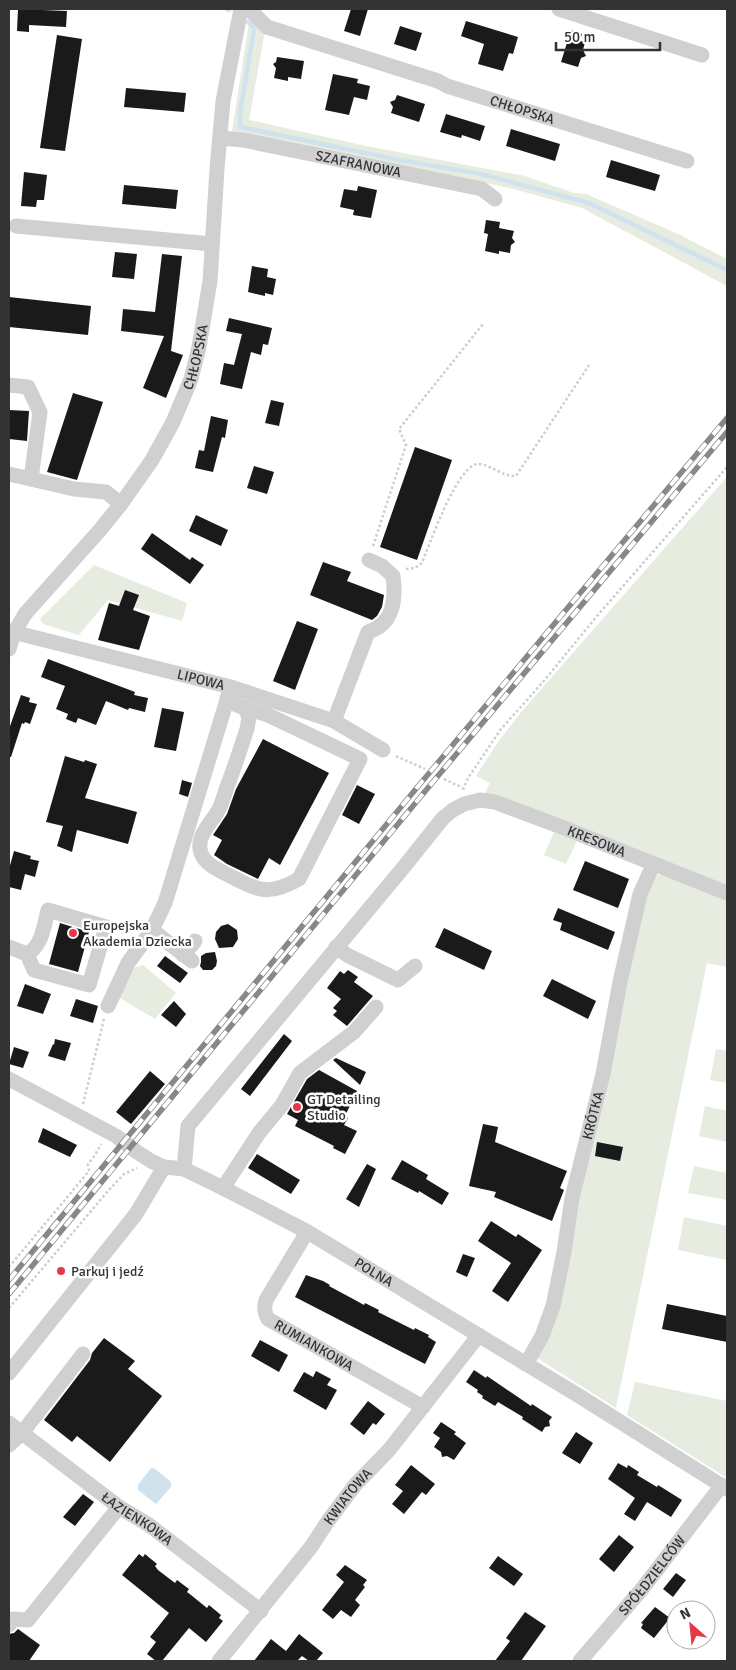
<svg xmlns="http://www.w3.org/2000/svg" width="736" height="1670" viewBox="0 0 736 1670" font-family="Signika,sans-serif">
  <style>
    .green { fill: #e6ecdf }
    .water { fill: #cfe2ee }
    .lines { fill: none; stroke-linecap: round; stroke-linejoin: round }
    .stream { stroke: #cfe2ee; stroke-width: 4.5 }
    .building { fill: #1a1a1a }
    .path { stroke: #cdcdcd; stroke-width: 2.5; stroke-dasharray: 2.5 2.5; stroke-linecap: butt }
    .minor { stroke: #d0d0d0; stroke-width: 15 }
    .rail-casing { stroke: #888; stroke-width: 5.5 }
    .rail { stroke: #fff; stroke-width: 4; stroke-dasharray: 11; stroke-linecap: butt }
    .poi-dot { fill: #e63946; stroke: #fff; stroke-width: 2 }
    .labels { text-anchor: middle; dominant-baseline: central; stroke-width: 5; stroke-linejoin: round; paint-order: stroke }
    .street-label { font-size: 14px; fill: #333; stroke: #fff }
    .poi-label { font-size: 14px; fill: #333; stroke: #fff; text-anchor: start }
  </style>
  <rect width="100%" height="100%" fill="#fff"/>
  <path class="green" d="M 250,16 L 265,31 L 249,120 L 366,146 L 525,176 L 574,193 L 586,194 L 676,233 L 727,259 L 727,286 L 582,208 L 510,188 L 232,131 Z
    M 727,477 L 727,888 L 608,840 L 485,793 L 490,783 L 476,776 L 498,742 L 522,711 Z
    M 94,565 L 187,603 L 182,621 L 108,600 L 79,635 L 43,624 L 40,619 Z
    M 554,832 L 577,841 L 566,864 L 544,855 Z
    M 665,874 L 727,898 L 727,967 L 707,963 L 616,1408 L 537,1358 L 574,1218 L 650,882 L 657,875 Z
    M 143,965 L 176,993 L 155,1019 L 118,997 L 133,968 Z
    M 716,1049 L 727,1051 L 727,1083 L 710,1080 Z
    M 705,1106 L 727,1111 L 727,1142 L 699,1136 Z
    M 694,1166 L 727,1173 L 727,1200 L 688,1193 Z
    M 684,1217 L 727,1226 L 727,1260 L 678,1250 Z
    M 635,1382 L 727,1401 L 727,1478 L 627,1415 Z"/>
  <path class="water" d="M 151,1468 L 154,1468 L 171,1482 L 171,1487 L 156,1504 L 138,1490 L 138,1485 Z"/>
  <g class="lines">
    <path class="stream" d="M 227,9 L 229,10
      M 248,22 L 254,28 L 253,36 L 240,112 L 240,127 L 394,159 L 481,174 L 589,203 L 727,270"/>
  </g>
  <path class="building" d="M 18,9 L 67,11 L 66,27 L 29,25 L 29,32 L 17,31 Z
    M 351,9 L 368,9 L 360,36 L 344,31 Z
    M 466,21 L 518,37 L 513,54 L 509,53 L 503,71 L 478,64 L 484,44 L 461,36 Z
    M 400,26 L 422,33 L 416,51 L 394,44 Z
    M 571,30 L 582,34 L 580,41 L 585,42 L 583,50 L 586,56 L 581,58 L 578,67 L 561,62 Z
    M 57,35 L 82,39 L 65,151 L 40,148 Z
    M 277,57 L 304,61 L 301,79 L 288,77 L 288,81 L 274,78 L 276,68 L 273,64 L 276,62 Z
    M 333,74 L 358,79 L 357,83 L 370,86 L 367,100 L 354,97 L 349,115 L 325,110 Z
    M 126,88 L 186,93 L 184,112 L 124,107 Z
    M 397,95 L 425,104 L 419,122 L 391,113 L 393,107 L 390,102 L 395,100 Z
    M 446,114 L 485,126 L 480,141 L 462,135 L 461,138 L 440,132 Z
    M 511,129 L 560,144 L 555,161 L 506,146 Z
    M 611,160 L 660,175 L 655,191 L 606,177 Z
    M 24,172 L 47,175 L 44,200 L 37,200 L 36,207 L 21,206 Z
    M 124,185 L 178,190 L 176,209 L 122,204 Z
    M 358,186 L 377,190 L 371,218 L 353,215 L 354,210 L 340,207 L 344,189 L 357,191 Z
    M 486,220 L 500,222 L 499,228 L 514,231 L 512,238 L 515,242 L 511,245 L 510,253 L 499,251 L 499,254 L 485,251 L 488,234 L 484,233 Z
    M 115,252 L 137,254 L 134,279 L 112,277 Z
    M 162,254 L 182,256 L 171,351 L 183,355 L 166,398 L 143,388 L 164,336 L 121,331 L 123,309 L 155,312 Z
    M 252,266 L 268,269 L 267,277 L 276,279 L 273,295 L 265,293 L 265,296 L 248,292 Z
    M 9,297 L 91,306 L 88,335 L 9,327 Z
    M 229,318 L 272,328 L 268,345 L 263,344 L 261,355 L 251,352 L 242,389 L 220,384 L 224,363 L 234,365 L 242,334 L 226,331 Z
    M 73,393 L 103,402 L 77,480 L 47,472 Z
    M 271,400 L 284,403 L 279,426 L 265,423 Z
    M 9,410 L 29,411 L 27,441 L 9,439 Z
    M 211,416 L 228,420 L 225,438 L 222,437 L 213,472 L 195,468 L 199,450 L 204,451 Z
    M 415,447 L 452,460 L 417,560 L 380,547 Z
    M 254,466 L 274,472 L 267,494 L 247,488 Z
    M 196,515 L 228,530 L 221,546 L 189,531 Z
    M 152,533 L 190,560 L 192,557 L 204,565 L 190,584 L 141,549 Z
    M 323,562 L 351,572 L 347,581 L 384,595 L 382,607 L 377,616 L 372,620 L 310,595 Z
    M 125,590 L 139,595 L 133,610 L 150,616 L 139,650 L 98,640 L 109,603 L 119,606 Z
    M 297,621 L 318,629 L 295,690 L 273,681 Z
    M 48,659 L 135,692 L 134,695 L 148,698 L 145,712 L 129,708 L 128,710 L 106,701 L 96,725 L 78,718 L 76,723 L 66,719 L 68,714 L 56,709 L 65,686 L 41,677 Z
    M 21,695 L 30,698 L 29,702 L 37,704 L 30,724 L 25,722 L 24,724 L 22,723 L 11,757 L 9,757 L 9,729 Z
    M 162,708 L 184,712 L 176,751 L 154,747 Z
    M 263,739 L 329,773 L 280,865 L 269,858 L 258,879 L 227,864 L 214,855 L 222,840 L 213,835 L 227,814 L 236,789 Z
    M 65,756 L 84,762 L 85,760 L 97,764 L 85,798 L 137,812 L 128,844 L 77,830 L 72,852 L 57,846 L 63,826 L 46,822 Z
    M 182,780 L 192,783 L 188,797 L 179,794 Z
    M 357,785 L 375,794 L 359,824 L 342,815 Z
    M 14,851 L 31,856 L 30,859 L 39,861 L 35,877 L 25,874 L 21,890 L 9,887 L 9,869 Z
    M 585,861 L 629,879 L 618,908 L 573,890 Z
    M 558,908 L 615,932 L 608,950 L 560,930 L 562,923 L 553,920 Z
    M 60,923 L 89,932 L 78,972 L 49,964 Z
    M 228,924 L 237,930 L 238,939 L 233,947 L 219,948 L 215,939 L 216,932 L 221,926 Z
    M 444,928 L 492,951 L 484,970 L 435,947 Z
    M 215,952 L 217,961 L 216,966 L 212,970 L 203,970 L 200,966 L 201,962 L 201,956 L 206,953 Z
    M 165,956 L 188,973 L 180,983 L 157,966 Z
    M 348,970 L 358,977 L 354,982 L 373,996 L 347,1026 L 333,1015 L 337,1011 L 333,1008 L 341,999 L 327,988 L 340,971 L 344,974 Z
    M 552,979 L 596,1001 L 588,1019 L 543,996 Z
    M 25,984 L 51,994 L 43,1014 L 17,1006 Z
    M 76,999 L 98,1006 L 93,1023 L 70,1016 Z
    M 174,1001 L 186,1014 L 176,1027 L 161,1015 Z
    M 284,1034 L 292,1041 L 250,1096 L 241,1089 Z
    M 55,1039 L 71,1043 L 65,1061 L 48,1056 L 53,1044 L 54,1045 Z
    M 14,1047 L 29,1052 L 23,1068 L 9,1064 Z
    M 336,1058 L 366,1072 L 360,1085 L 333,1060 Z
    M 319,1070 L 357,1091 L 345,1116 L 348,1118 L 344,1125 L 357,1131 L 345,1154 L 333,1148 L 334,1146 L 295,1126 L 298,1120 L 287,1114 L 307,1079 Z
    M 150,1071 L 165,1084 L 131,1124 L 116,1112 Z
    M 483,1124 L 498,1127 L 495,1142 L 567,1171 L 560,1188 L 564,1190 L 552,1221 L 494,1197 L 496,1192 L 469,1186 Z
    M 43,1128 L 77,1145 L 70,1157 L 38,1142 Z
    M 597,1142 L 623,1147 L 620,1161 L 595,1156 Z
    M 257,1154 L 300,1180 L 291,1194 L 248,1168 Z
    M 402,1160 L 428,1175 L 426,1179 L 449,1193 L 442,1205 L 419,1191 L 418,1193 L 391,1179 Z
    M 367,1164 L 376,1169 L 359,1207 L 346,1199 Z
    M 491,1221 L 516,1237 L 518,1234 L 542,1250 L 508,1302 L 492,1291 L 511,1263 L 478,1241 Z
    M 463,1254 L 475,1258 L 467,1277 L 456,1272 Z
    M 306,1275 L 323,1281 L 330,1285 L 329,1286 L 355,1300 L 364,1305 L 365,1303 L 379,1310 L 378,1312 L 414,1330 L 415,1328 L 429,1335 L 428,1337 L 436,1342 L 425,1364 L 295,1297 Z
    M 667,1304 L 727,1316 L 727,1342 L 662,1329 Z
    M 104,1338 L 135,1361 L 128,1369 L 162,1396 L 110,1462 L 77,1436 L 72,1442 L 44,1420 L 90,1360 L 92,1353 Z
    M 260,1340 L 288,1355 L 279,1372 L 251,1356 Z
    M 474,1370 L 486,1378 L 487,1376 L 531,1406 L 532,1404 L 552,1417 L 549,1421 L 550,1426 L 545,1427 L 542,1432 L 522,1419 L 523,1417 L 498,1402 L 495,1406 L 482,1398 L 483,1396 L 477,1392 L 478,1390 L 466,1382 Z
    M 316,1371 L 331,1379 L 327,1385 L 337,1390 L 326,1410 L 293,1391 L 304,1372 L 313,1377 Z
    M 368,1401 L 385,1414 L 376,1425 L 373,1423 L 364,1435 L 350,1424 Z
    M 441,1422 L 456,1432 L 454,1434 L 466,1443 L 454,1460 L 447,1456 L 442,1457 L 441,1452 L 434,1447 L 440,1438 L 433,1433 Z
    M 576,1432 L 593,1443 L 580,1464 L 562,1453 Z
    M 618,1463 L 627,1468 L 628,1465 L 639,1472 L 637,1475 L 657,1487 L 658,1485 L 682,1500 L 671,1517 L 647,1502 L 635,1521 L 624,1514 L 635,1498 L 608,1479 Z
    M 411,1465 L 435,1484 L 426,1495 L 422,1492 L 404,1514 L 392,1504 L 403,1491 L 395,1485 Z
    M 83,1494 L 94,1502 L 75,1526 L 63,1517 Z
    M 619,1535 L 634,1547 L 614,1572 L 599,1559 Z
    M 139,1554 L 143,1557 L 145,1554 L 157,1564 L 155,1566 L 158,1570 L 175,1583 L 177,1580 L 189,1589 L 187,1592 L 191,1595 L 207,1608 L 209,1605 L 221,1615 L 219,1618 L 223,1621 L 206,1642 L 189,1628 L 162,1661 L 156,1661 L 147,1654 L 156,1642 L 150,1637 L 169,1613 L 122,1575 Z
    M 498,1556 L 523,1574 L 514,1586 L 489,1568 Z
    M 345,1565 L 367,1580 L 363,1585 L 365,1587 L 355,1600 L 360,1605 L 351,1617 L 341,1610 L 333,1619 L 322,1610 L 344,1582 L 336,1575 Z
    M 676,1573 L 686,1580 L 673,1597 L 663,1589 Z
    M 655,1607 L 670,1618 L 654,1638 L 641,1628 L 643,1624 L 641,1623 Z
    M 525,1612 L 546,1626 L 521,1661 L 495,1661 L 510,1641 L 506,1638 Z
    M 18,1629 L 40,1645 L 29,1661 L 9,1661 L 9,1634 L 14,1633 Z
    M 299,1634 L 323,1653 L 316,1661 L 309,1661 L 302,1656 L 298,1660 L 299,1661 L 254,1661 L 271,1639 L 286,1651 Z"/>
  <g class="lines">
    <path class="path" d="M 373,546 L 406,445 L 399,429 L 483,324
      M 406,569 L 415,568 L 422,563 C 429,546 458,462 479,464 C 492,465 502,477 516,476 L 589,365
      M 396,756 L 425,769
      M 444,779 L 463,788
      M 463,790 L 468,778 L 501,729 L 543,682 L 597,616 L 727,467
      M 83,1104 L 104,1019
      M 9,1267 L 89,1171 L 88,1164 L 95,1155 L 101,1144
      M 9,1308 L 108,1191 L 124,1174 L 137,1168"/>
    <g class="minor">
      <path id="s1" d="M 249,9 L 267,27 L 438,81 L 447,86 L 687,161"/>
      <path d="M 559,9 L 702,55"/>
      <path id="s2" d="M 220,138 L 243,140 L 482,189 L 495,199"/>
      <path d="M 16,226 L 212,244"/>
      <path d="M 9,385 L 28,387 L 40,412 L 31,479"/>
      <path d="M 9,474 L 74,489 L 106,492 L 121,504"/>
      <path id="s3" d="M 9,631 L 231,687 L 334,721 L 383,750"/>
      <path id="s4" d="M 9,649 L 14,633 L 25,614 L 100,530 L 121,504 L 152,460 L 173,422 L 191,379 L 199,347 L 210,281 L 217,169 L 223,101 L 241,9"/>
      <path d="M 227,698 L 237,705 L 268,715 L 360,759 L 299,879 C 274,893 262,893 238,880 C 226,873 206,867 201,853 C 195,836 212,823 219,809 C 223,801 225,792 228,784 C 235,766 241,747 247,729 L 249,717 L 244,707"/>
      <path d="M 334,721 L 368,632 C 394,624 396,599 393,576 L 382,566 L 369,560"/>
      <path d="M 152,930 L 192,961"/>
      <path d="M 9,947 L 27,954 C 42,946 44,926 48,910 L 106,927 L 89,985 L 34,970 L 27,954"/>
      <path d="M 336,947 L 347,955 L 398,980 L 415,966"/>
      <path d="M 183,955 L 195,941"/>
      <path d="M 108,1006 L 128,963 L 152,930 L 165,903 L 230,690"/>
      <path id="s5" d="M 9,1079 L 116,1136 L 137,1152 L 151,1161 L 164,1167 L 184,1169 L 223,1188 L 306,1231 L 576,1394 L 727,1489"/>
      <path id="s6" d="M 184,1169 L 188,1126 L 403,868 L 443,818 L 453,810 L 464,804 L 480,800 L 495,802 L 559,826 L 727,893"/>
      <path d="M 223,1188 L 259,1133 L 282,1105 L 300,1073 L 354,1032 L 376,1007"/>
      <path id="s7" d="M 307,1232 L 266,1300 C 264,1308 264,1312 268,1319 L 423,1407"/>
      <path id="s8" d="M 526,1364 L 542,1336 L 553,1306 L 564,1252 L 572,1198 L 603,1074 L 620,982 L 640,894 L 653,865"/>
      <path d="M 9,1373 L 136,1214 L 164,1167"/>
      <path id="s9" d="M 9,1423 L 119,1507 L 149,1525 L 261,1611"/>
      <path d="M 9,1445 L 22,1433 L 83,1354"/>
      <path d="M 9,1625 L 13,1619 L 28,1620 L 119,1507"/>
      <path id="s10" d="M 219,1661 L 311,1547 L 328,1521 L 355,1485 L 389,1450 L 479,1335"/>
      <path id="s11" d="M 580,1661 L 642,1589 L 722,1485"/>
    </g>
    <g class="rail-casing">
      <path id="rail" d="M 9,1280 L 420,784 L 727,418
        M 9,1294 L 427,789 L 727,432"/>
    </g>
    <use href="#rail" class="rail"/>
  </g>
  <g class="poi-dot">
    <circle cx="73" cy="933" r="5"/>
    <circle cx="297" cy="1107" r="5"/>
    <circle cx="61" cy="1271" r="5"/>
  </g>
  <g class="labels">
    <g class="street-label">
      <text stroke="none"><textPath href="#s1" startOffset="294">CHŁOPSKA</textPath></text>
      <text stroke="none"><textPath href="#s2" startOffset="141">SZAFRANOWA</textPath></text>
      <text stroke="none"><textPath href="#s4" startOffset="351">CHŁOPSKA</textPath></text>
      <text stroke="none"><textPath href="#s3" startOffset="198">LIPOWA</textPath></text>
      <text stroke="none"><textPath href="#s6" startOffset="609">KRESOWA</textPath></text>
      <text stroke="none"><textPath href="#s8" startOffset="259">KRÓTKA</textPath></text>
      <text stroke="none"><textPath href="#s5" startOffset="415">POLNA</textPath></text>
      <text stroke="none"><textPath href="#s7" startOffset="152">RUMIANKOWA</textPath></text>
      <text stroke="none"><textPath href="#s10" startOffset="209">KWIATOWA</textPath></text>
      <text stroke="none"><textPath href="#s9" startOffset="160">ŁAZIENKOWA</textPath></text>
      <text stroke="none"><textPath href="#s11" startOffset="112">SPÓŁDZIELCÓW</textPath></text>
    </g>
    <g class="poi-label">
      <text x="83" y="925">Europejska<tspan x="83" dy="16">Akademia Dziecka</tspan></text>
      <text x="307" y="1099">GT Detailing<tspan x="307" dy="16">Studio</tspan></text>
      <text x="71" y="1271">Parkuj i jedź</text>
    </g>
  </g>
  <rect width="736" height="1670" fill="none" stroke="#333333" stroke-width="20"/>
  <g transform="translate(691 1625) rotate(333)"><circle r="24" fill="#ffffff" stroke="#adadad"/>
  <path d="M0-4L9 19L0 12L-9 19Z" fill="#e63946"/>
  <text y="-8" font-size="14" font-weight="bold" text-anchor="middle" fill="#333333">N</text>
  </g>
  <path d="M556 42v8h104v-8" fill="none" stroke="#333333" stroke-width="2.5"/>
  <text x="564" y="42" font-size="15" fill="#333333" stroke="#ffffff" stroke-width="4" paint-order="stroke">50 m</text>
</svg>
